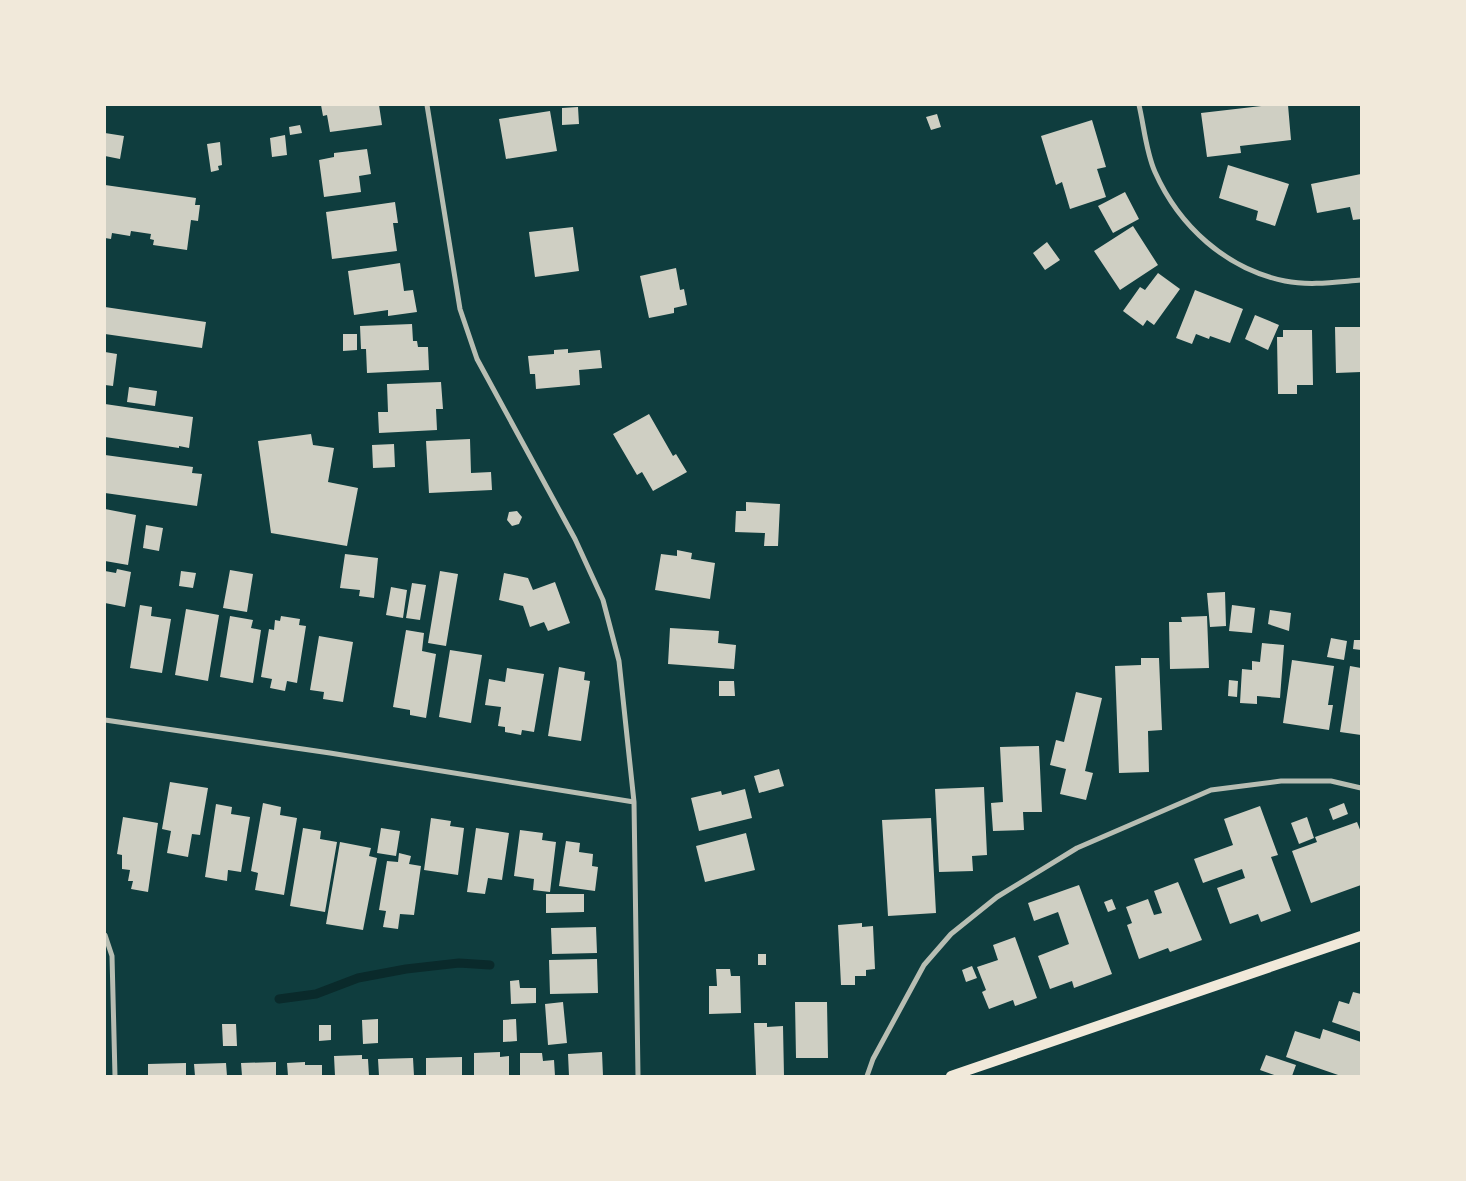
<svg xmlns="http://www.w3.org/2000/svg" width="1466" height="1181" viewBox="0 0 1466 1181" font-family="'Open Sans',sans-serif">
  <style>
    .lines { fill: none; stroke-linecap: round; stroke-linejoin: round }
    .stream { stroke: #0a2a2b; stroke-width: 9 }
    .building { fill: #cfcfc3 }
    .minor { stroke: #b8beb3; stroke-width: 5 }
    .secondary { stroke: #f1e9da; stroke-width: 10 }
  </style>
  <rect width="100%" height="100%" fill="#0f3d3e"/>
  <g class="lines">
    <path class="stream" d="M 279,999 L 316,994 L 358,978 L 406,969 L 459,963 L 490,965"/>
  </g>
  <path class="building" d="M 321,105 L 379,105 L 382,125 L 330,132 L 327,115 L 323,116 Z
    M 1270,105 L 1288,105 L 1291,140 L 1240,146 L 1241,153 L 1207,157 L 1201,113 Z
    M 578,107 L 579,124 L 562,125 L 562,108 Z
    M 550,111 L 557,151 L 506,159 L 499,119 Z
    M 937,114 L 941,127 L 931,130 L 926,117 Z
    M 1092,120 L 1106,167 L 1097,169 L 1106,197 L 1070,209 L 1062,182 L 1056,185 L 1041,136 Z
    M 300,125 L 302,133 L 290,135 L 289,127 Z
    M 105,133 L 124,136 L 120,159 L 105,156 Z
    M 285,135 L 287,155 L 272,157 L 270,138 Z
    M 220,142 L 222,165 L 218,166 L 219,170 L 211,172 L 207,144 Z
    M 367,149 L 371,174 L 359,176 L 361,192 L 324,197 L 319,160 L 334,157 L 334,153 Z
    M 1228,165 L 1289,184 L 1275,226 L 1256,220 L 1258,211 L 1219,198 Z
    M 1361,174 L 1361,219 L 1353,220 L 1350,207 L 1317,213 L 1311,184 Z
    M 105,185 L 196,198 L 195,205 L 200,205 L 198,221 L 191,220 L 187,250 L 153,245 L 154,240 L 150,239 L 151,234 L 131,231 L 130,236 L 112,233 L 111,239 L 105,238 Z
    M 1125,192 L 1139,219 L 1113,233 L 1098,206 Z
    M 395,202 L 398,223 L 393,223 L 397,251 L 332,259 L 326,212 Z
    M 1133,226 L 1158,265 L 1120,290 L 1094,251 Z
    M 573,227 L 579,271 L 535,277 L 529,232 Z
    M 1047,242 L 1060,260 L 1045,270 L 1033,253 Z
    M 400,263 L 404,291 L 413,290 L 417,312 L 388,316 L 388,310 L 354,315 L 348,271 Z
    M 676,268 L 680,290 L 684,289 L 687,305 L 674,308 L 674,313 L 649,318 L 640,276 Z
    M 1158,273 L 1180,289 L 1154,325 L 1147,320 L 1143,326 L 1123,311 L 1140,287 L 1145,290 Z
    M 1195,290 L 1243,309 L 1230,343 L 1210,336 L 1209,339 L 1196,334 L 1192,344 L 1176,338 Z
    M 105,307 L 206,322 L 202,348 L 105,334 Z
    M 1255,315 L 1279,325 L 1268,350 L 1245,339 Z
    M 412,324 L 413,341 L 417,341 L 418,347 L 428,347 L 429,370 L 367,373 L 366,349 L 361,349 L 360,326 Z
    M 1335,327 L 1361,327 L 1361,372 L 1336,373 Z
    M 1283,330 L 1312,330 L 1313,385 L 1297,385 L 1297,394 L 1278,394 L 1277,337 L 1283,337 Z
    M 343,334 L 357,334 L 357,350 L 343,351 Z
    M 568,349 L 568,353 L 600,350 L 602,368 L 579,370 L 580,385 L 536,389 L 535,374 L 530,374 L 528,356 L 554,354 L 554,350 Z
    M 105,352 L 117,354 L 113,386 L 105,385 Z
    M 441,382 L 443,409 L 436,409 L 437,430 L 379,433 L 378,412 L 388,412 L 387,384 Z
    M 129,387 L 157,391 L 155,406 L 127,402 Z
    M 105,404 L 193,417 L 189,448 L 179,446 L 179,448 L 105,437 Z
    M 649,414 L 673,456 L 676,454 L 687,472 L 653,491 L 642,472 L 637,475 L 613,434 Z
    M 311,434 L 313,445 L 334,448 L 328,482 L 358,488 L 347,546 L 271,533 L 258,441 Z
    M 470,439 L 471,473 L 491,472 L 492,490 L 429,493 L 426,441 Z
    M 394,444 L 395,467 L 373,468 L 372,445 Z
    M 105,455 L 193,467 L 192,473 L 202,474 L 197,506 L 105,493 Z
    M 746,502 L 780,504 L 778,546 L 764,546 L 765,533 L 735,532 L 736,511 L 746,511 Z
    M 105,509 L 136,515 L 128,565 L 105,561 Z
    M 517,511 L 522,517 L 519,524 L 512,526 L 507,520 L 509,512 Z
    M 146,525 L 163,528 L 159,551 L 143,548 Z
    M 677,550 L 692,553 L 691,559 L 715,563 L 710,599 L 655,590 L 661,554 L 677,556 Z
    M 345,554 L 378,558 L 374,598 L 359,596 L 360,590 L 340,588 Z
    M 117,569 L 131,572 L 125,607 L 105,603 L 105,571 L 116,573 Z
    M 230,570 L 253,574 L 247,612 L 223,608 Z
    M 181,571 L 196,573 L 193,588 L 179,586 Z
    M 440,571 L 458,574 L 446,646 L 428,643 Z
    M 504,573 L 528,578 L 533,590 L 555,582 L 570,623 L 548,631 L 544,622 L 530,627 L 523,606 L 499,600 Z
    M 412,583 L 426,585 L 420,620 L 406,618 Z
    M 391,587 L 407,590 L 403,618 L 386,615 Z
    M 1225,592 L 1226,626 L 1210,627 L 1207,593 Z
    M 140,605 L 152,607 L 151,616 L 171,619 L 162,673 L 130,668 Z
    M 1232,605 L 1255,608 L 1252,633 L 1229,631 Z
    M 186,609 L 219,615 L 208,681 L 175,675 Z
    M 1270,610 L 1291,613 L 1289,631 L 1268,624 Z
    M 230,616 L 253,620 L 251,628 L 261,630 L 253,683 L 220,677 Z
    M 281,616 L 300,619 L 299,625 L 306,626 L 297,683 L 287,681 L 285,691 L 270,688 L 272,679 L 261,677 L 269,629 L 274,630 L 275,620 L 280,621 Z
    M 1207,616 L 1209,668 L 1170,669 L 1169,622 L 1182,622 L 1181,617 Z
    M 670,628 L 719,631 L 718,643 L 736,645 L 734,669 L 668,664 Z
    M 406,630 L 424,633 L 422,651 L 436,654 L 426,718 L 410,715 L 410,710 L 393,707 Z
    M 319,636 L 353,642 L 343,702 L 323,699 L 324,692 L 310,690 Z
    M 1331,638 L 1347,641 L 1344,660 L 1327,657 Z
    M 1354,640 L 1361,640 L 1361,650 L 1353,649 Z
    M 1262,643 L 1284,645 L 1280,698 L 1257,696 L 1257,704 L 1240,703 L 1242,669 L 1252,670 L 1252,661 L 1260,662 Z
    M 450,650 L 482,655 L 471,723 L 439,717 Z
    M 1141,658 L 1159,658 L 1162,730 L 1148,731 L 1149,772 L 1119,773 L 1115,666 L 1141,665 Z
    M 1292,660 L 1334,666 L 1328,705 L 1333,705 L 1329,730 L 1283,723 Z
    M 1350,666 L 1361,668 L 1361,735 L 1340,732 Z
    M 559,667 L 585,672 L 584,680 L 590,681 L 581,741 L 548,736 Z
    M 507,668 L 544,674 L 534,732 L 522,730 L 521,735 L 505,732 L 505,727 L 498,726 L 501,707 L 485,705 L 489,679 L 505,682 Z
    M 1229,680 L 1238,681 L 1237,697 L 1228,696 Z
    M 719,681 L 734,681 L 735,696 L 719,696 Z
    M 1076,692 L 1102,698 L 1085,771 L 1093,773 L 1086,800 L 1060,794 L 1066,769 L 1050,765 L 1056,740 L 1064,742 Z
    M 1039,746 L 1042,812 L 1023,812 L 1024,830 L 993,831 L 991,803 L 1003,802 L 1000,747 Z
    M 779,769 L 784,786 L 759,793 L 754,776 Z
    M 170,782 L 208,788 L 200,835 L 192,834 L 188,857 L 167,853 L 171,831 L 162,829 Z
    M 984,787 L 987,855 L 972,856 L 973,871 L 939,872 L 935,789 Z
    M 745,789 L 752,818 L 699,831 L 691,798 L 721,791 L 722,795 Z
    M 263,803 L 281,807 L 280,815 L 297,818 L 284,895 L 255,890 L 258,873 L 251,871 Z
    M 1344,803 L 1348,814 L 1333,820 L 1329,809 Z
    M 216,804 L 232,807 L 231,814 L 250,817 L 241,872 L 228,870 L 227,881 L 205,877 Z
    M 1260,806 L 1278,855 L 1271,857 L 1291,911 L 1261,922 L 1258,914 L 1230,924 L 1217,888 L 1245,878 L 1242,869 L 1203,883 L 1194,859 L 1233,845 L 1224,819 Z
    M 123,817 L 158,823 L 148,892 L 131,889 L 133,881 L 128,881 L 130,870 L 122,869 L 122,855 L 117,854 Z
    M 1307,817 L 1314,838 L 1299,844 L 1291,823 Z
    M 431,818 L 451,821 L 450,826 L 464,828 L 458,875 L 424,870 Z
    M 931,818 L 936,913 L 888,916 L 882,820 Z
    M 1357,822 L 1361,832 L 1361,885 L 1311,903 L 1292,851 L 1317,842 L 1315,837 Z
    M 303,828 L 321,831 L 320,839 L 337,842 L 325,912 L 290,906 Z
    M 381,828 L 400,831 L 396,856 L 377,853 Z
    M 476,828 L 509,833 L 502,880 L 488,878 L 485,894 L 467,892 Z
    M 520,830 L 543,833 L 542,840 L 556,842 L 550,892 L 533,890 L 534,879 L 514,876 Z
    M 746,833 L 755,870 L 705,882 L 696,846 Z
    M 566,841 L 580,843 L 579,852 L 593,854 L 592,866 L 598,867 L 595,891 L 559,886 Z
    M 340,842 L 371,848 L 369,856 L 377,858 L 363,930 L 326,924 Z
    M 399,853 L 411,856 L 409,864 L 421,866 L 414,915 L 400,914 L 398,929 L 383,927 L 386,911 L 379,910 L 387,861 L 398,862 Z
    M 1178,882 L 1202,940 L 1170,952 L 1168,948 L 1139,959 L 1127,925 L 1132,923 L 1126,907 L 1148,899 L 1154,915 L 1162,913 L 1154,891 Z
    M 1079,885 L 1112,974 L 1074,988 L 1072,981 L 1050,989 L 1038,956 L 1069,944 L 1058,912 L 1034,921 L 1028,903 Z
    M 546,894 L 584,894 L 584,912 L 546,913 Z
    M 1112,899 L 1116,909 L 1108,912 L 1104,902 Z
    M 862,923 L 862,927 L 873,926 L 875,969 L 866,970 L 866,976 L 855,976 L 855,985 L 841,985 L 838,925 Z
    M 596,927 L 597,953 L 552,954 L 551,928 Z
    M 1015,937 L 1037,998 L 1015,1006 L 1013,1000 L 989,1009 L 982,992 L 986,990 L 977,967 L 998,960 L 993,945 Z
    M 758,954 L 766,954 L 766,965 L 758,965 Z
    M 597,959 L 598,993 L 550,994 L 549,960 Z
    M 972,966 L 977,978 L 966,982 L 962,970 Z
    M 716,969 L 730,969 L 731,976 L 740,976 L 741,1013 L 709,1014 L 709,986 L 717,986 Z
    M 519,980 L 520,988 L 536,988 L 536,1003 L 511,1004 L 510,981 Z
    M 1353,992 L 1361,994 L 1361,1032 L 1332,1022 L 1339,1001 L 1349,1004 Z
    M 563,1002 L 567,1043 L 548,1045 L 545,1004 Z
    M 795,1002 L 827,1002 L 828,1058 L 796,1058 Z
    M 378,1019 L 378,1043 L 363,1044 L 362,1020 Z
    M 516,1019 L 517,1041 L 503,1042 L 503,1020 Z
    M 754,1023 L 767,1023 L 767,1027 L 783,1026 L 784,1076 L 756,1076 Z
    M 222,1024 L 236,1024 L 237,1046 L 223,1046 Z
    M 319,1025 L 331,1025 L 331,1040 L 319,1041 Z
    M 1323,1029 L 1361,1042 L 1361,1076 L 1341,1076 L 1286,1057 L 1295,1031 L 1320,1039 Z
    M 500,1052 L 500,1057 L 509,1056 L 509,1076 L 474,1076 L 474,1053 Z
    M 602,1052 L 603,1076 L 569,1076 L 568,1054 Z
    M 520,1053 L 542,1053 L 543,1061 L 554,1060 L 555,1076 L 520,1076 Z
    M 362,1055 L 362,1059 L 368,1059 L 369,1076 L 335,1076 L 334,1056 Z
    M 1266,1055 L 1296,1065 L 1292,1076 L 1277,1076 L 1260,1070 Z
    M 462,1057 L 462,1076 L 426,1076 L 426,1058 Z
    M 413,1058 L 414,1076 L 379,1076 L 378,1059 Z
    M 276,1062 L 276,1076 L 242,1076 L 241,1063 Z
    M 305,1062 L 305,1065 L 322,1065 L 322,1076 L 288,1076 L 287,1063 Z
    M 186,1063 L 186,1076 L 148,1076 L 148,1064 Z
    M 226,1063 L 227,1076 L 195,1076 L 194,1064 Z"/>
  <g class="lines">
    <path class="minor" d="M 427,105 L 460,309 L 477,359 L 575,539 L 603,600 L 619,661 L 634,802 L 638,1076
      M 1139,105 C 1144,126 1146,152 1155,172 C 1179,226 1226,269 1285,281 C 1310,286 1336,282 1361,280
      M 105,720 L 330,753 L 634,802
      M 105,935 L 112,956 L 115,1076
      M 867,1076 L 873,1059 L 924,965 L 951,934 L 997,897 L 1077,848 L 1211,790 L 1281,781 L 1331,781 L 1361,788"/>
    <path class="secondary" d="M 951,1076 L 1361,936"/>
  </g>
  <rect width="1466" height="1181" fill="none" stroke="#f1e9da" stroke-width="212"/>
</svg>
